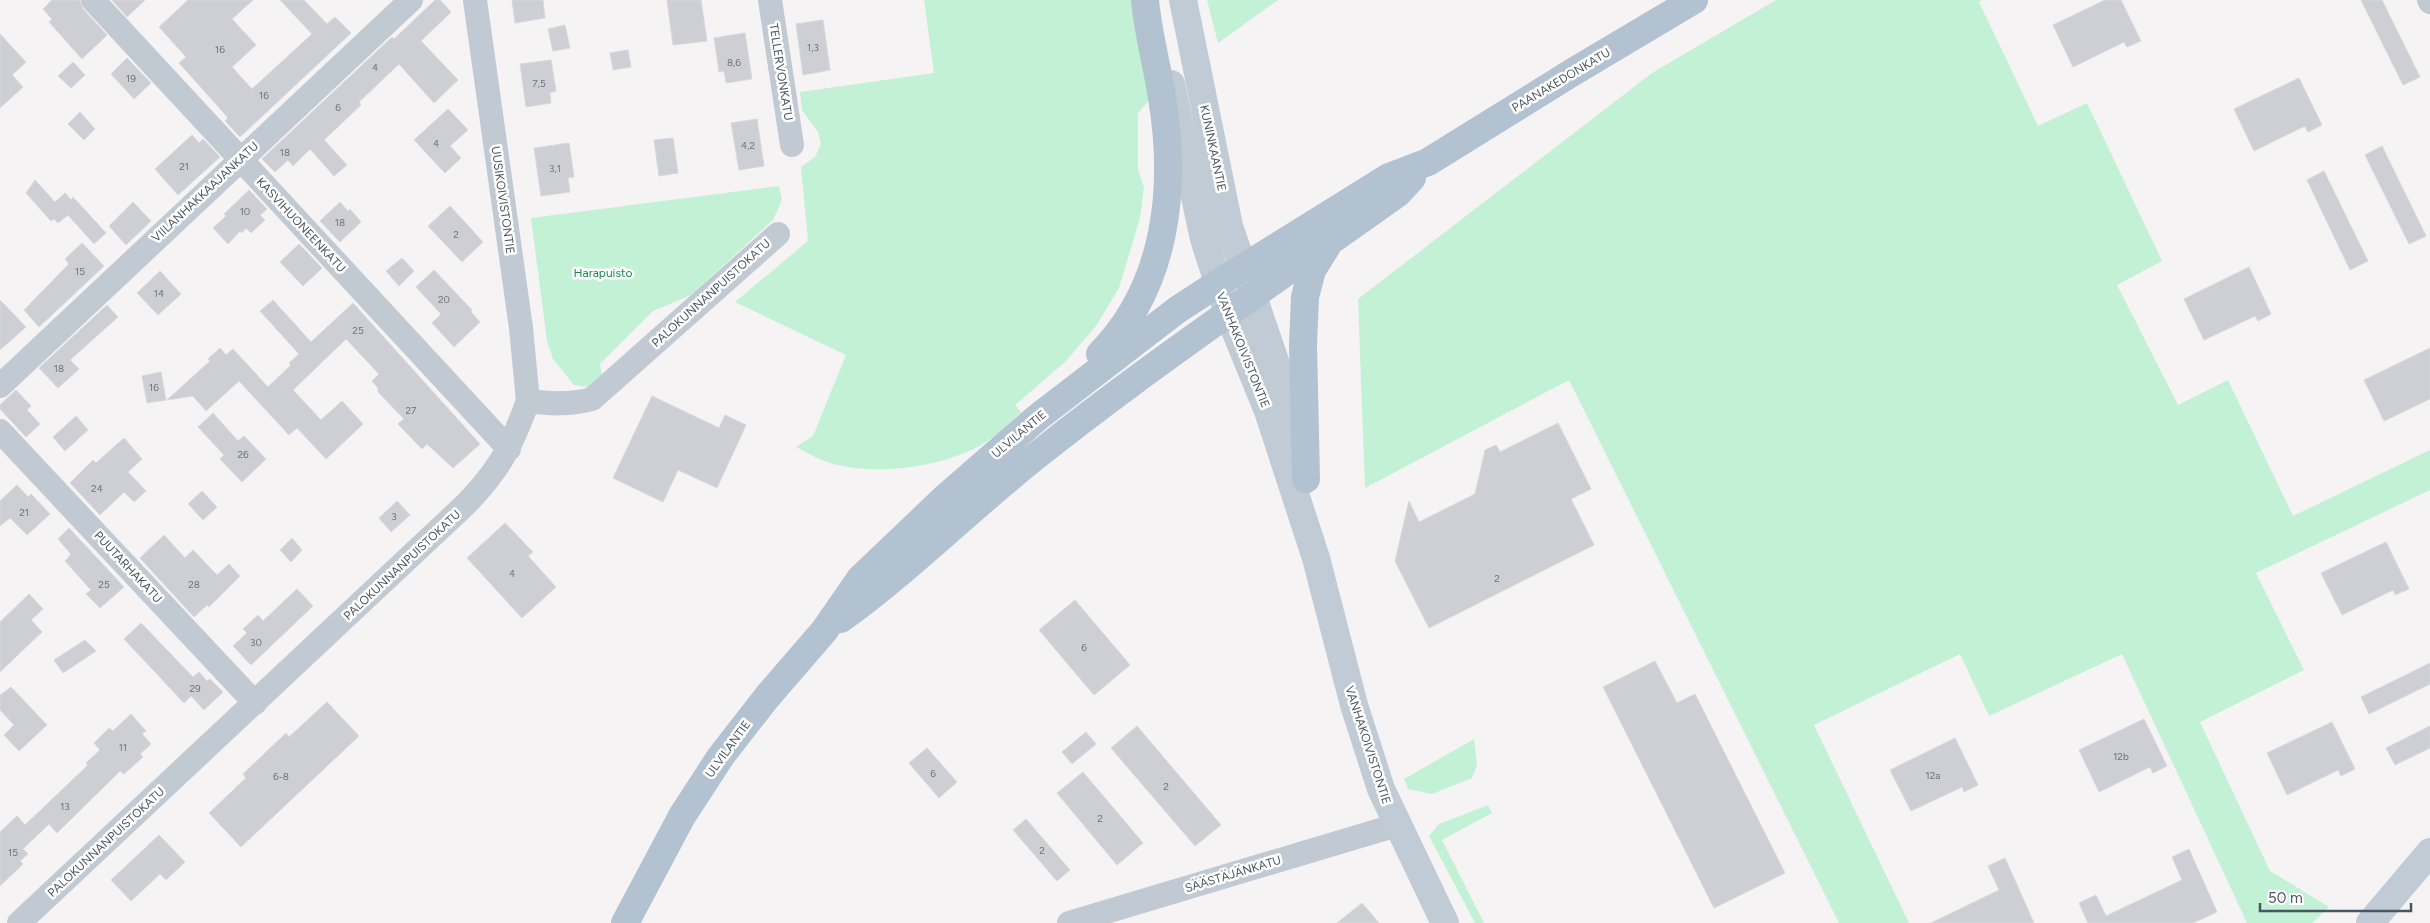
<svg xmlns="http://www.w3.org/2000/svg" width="2430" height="923" viewBox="0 0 2430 923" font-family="Figtree,sans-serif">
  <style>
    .green { fill: #c3f1d5 }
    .building { fill: #cdcfd5; stroke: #d7d9de }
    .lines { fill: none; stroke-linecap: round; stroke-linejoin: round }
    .street { stroke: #c1cad2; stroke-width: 24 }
    .secondary { stroke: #c1cbd6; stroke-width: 28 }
    .primary { stroke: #b3c2d1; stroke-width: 28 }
    .labels { text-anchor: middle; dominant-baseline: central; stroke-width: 5; stroke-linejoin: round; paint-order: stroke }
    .number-label { font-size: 10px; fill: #6b747e }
    .street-label { font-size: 12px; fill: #4a5661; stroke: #fff }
    .park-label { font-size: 12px; fill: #17864f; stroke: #fff }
  </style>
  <rect width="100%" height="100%" fill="#f5f3f3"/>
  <path class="green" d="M 924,0 L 1134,0 L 1149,100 L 1138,113 L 1138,170 L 1144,187 L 1140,218 L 1119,288 L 1096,326 L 1065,362 L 1015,405 L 1021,412 C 1010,422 999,434 986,442 C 947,467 878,476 834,464 C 821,461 808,453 796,447 L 813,436 L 846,355 L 735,302 L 808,241 L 801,167 L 815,157 L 821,144 L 818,132 L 802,110 L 800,92 L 934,73 Z
    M 1207,0 L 1278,0 L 1218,43 Z
    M 1776,0 L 1982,0 L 1979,2 L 2038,126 L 2087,103 L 2162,261 L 2117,285 L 2178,405 L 2228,380 L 2293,516 L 2430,450 L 2430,490 L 2256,573 L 2304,670 L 2200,722 L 2270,871 L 2329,907 L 2312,923 L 2247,923 L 2122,654 L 1989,716 L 1960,654 L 1814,725 L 1909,923 L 1839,923 L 1569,380 L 1365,488 L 1358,299 L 1652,73 Z
    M 779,186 L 782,200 L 773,220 L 691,295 L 653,311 L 600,364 L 603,379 L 589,387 L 574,385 L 553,359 L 547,341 L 531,218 Z
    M 1474,739 L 1477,765 L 1472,778 L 1432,794 L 1408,789 L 1404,779 Z
    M 1488,805 L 1492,813 L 1442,840 L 1484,923 L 1475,923 L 1429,836 L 1439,824 Z"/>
  <path class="building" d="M 52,0 L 80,0 L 83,9 L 107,35 L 82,59 L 49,22 L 52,19 L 43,9 Z
    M 112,0 L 145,0 L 127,17 Z
    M 188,0 L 253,0 L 232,19 L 256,45 L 232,67 L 252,89 L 312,34 L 280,0 L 304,0 L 327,24 L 335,17 L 351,33 L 240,137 L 225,121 L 228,118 L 223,112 L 179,63 L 186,57 L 159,27 Z
    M 435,0 L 440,0 L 451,12 L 421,41 L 458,80 L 434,103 L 399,64 L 359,102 L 361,105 L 324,140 L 347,165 L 334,176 L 310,149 L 293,166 L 288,160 L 275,172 L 262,159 L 392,37 L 394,39 Z
    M 512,0 L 543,0 L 545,18 L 515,23 Z
    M 667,0 L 701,0 L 707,41 L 673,45 Z
    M 2105,0 L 2121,0 L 2141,41 L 2127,47 L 2124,42 L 2073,67 L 2053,25 Z
    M 2361,0 L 2382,0 L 2420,77 L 2403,85 Z
    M 823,20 L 830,70 L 803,75 L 796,24 Z
    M 565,25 L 570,48 L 553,51 L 548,29 Z
    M 745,33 L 752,79 L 726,83 L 724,71 L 719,72 L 714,38 Z
    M 0,34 L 26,62 L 12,75 L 23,87 L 0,108 Z
    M 628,50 L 631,67 L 613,70 L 610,53 Z
    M 127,58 L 151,83 L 134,99 L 111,74 Z
    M 551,60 L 556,91 L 550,93 L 551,103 L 526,107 L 520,64 Z
    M 73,62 L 85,75 L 71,88 L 58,76 Z
    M 2299,78 L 2322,125 L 2308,132 L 2305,126 L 2254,151 L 2234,109 Z
    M 448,109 L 468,130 L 450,146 L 461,158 L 445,173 L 414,140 Z
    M 80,112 L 95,129 L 84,140 L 68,124 Z
    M 757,119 L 764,166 L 739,170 L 731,123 Z
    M 192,135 L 199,143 L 203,139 L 220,157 L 178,195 L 155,169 Z
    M 673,138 L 678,173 L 659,176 L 654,140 Z
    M 569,143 L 574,177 L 568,178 L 570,192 L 541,196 L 534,148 Z
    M 2382,146 L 2426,236 L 2409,244 L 2365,155 Z
    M 2324,171 L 2368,261 L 2350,270 L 2307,180 Z
    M 35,180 L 55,202 L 65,193 L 71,200 L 73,197 L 106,233 L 94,244 L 68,215 L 58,223 L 54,219 L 51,221 L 26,193 Z
    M 249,190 L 267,209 L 260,215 L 265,220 L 251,233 L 246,228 L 242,233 L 240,231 L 228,244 L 213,228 L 226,216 L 224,214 Z
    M 133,202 L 151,221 L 126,245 L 109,226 Z
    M 340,202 L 348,211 L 350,209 L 361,222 L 340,242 L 320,221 Z
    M 450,206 L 483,242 L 462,262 L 428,226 Z
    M 82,243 L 104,266 L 39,327 L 24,310 L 69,264 L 65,259 Z
    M 299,244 L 322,268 L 303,286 L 280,262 Z
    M 402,258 L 414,271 L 399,286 L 386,271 Z
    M 2249,267 L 2271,314 L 2258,321 L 2255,316 L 2204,340 L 2184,299 Z
    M 434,270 L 472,310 L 471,312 L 480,322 L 454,347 L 432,323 L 441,314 L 416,287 Z
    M 160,271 L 181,294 L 158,315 L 137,293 Z
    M 0,300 L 26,327 L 0,350 Z
    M 273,300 L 311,342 L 353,303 L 480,444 L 453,468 L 427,444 L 422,449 L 398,424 L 404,419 L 378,392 L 378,388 L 372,381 L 379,374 L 346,339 L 293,390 L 321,420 L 342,401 L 363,424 L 326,459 L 297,428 L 289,435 L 239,381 L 206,411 L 193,396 L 167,400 L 210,361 L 208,359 L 220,348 L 226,355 L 233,349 L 268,387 L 291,365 L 289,363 L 299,354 L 260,311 Z
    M 107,305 L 118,317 L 70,360 L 79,369 L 58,388 L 39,368 Z
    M 2430,348 L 2430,399 L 2384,421 L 2364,380 Z
    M 161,372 L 166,400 L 147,403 L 142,376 Z
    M 16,390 L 31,406 L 27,410 L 40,424 L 26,437 L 0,409 L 0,405 Z
    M 652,396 L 719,428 L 725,415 L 746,425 L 717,488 L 678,470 L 663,502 L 613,478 Z
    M 213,413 L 238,441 L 244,436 L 266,459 L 242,482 L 220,459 L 224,455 L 198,427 Z
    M 76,416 L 88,430 L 65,451 L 53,437 Z
    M 1558,423 L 1591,489 L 1571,499 L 1594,545 L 1429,628 L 1395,561 L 1409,501 L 1419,522 L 1475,494 L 1485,450 L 1496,445 L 1500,452 Z
    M 124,438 L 142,459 L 128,472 L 146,491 L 134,502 L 124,492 L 100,515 L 70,483 L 93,460 L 96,463 Z
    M 17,485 L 28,497 L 31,494 L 50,514 L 27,535 L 10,518 L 0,526 L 0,501 Z
    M 202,491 L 217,507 L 203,520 L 188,504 Z
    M 397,501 L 410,515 L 391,532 L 379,518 Z
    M 505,523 L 533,552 L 528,556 L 556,587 L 522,618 L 467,558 Z
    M 69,528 L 124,587 L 100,608 L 86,594 L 91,590 L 65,561 L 71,554 L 58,539 Z
    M 164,535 L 185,558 L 193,550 L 217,575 L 229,564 L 240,576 L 209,607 L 207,605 L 194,617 L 140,558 Z
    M 292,538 L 302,550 L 291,562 L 280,550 Z
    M 2386,542 L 2409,589 L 2395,595 L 2393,590 L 2342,615 L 2321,573 Z
    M 297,589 L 313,606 L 251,665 L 233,646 L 247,633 L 243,629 L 258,615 L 263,621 Z
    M 29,594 L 43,609 L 31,620 L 42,632 L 0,672 L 0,622 Z
    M 1075,600 L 1130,665 L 1094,695 L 1039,630 Z
    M 141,623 L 193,677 L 199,672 L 207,681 L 210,679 L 223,692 L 204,710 L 191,696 L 184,703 L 124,639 Z
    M 85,640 L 96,651 L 63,673 L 54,660 Z
    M 1655,661 L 1677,703 L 1695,694 L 1785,873 L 1714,908 L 1603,687 Z
    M 2430,663 L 2430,684 L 2369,714 L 2361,697 Z
    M 11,687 L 47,725 L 19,751 L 4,735 L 14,725 L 0,710 L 0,695 Z
    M 327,702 L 359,736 L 241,847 L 209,813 L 246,778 L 243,774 L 286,733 L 289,737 Z
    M 131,714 L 146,731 L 142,734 L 151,744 L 140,754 L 143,757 L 124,774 L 120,771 L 57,833 L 49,824 L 23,849 L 28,854 L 20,861 L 23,864 L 0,886 L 0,832 L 17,816 L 25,825 L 88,765 L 86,763 L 100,750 L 94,743 L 109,728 L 113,731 Z
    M 2144,719 L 2167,766 L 2153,773 L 2150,767 L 2099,792 L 2079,750 Z
    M 2332,722 L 2355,769 L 2341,776 L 2338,770 L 2287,795 L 2267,753 Z
    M 1137,726 L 1221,825 L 1195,846 L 1111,748 Z
    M 2430,726 L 2430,748 L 2395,765 L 2386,748 Z
    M 1086,732 L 1096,744 L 1072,764 L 1062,752 Z
    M 1955,738 L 1978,785 L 1964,792 L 1962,787 L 1911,811 L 1890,770 Z
    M 927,748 L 957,782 L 939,798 L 909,763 Z
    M 1083,772 L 1143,843 L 1117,865 L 1057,793 Z
    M 1026,819 L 1070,870 L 1057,881 L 1013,830 Z
    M 159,835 L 185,862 L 166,880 L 160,874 L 131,901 L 111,880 Z
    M 2189,849 L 2217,912 L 2193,923 L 2088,923 L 2079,903 L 2096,895 L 2106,916 L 2182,880 L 2172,857 Z
    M 2005,858 L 2034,923 L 1931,923 L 1999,890 L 1988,866 Z
    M 1362,903 L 1379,923 L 1337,923 Z"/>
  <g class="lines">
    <path class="street" d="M 93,0 L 509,449
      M 475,0 L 521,328 L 528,401
      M 770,0 L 792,145
      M 2429,0 L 2430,2
      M 0,386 L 411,0
      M 0,431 L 255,703
      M 19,923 L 465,505 C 500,469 511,447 528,401 C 550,404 570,405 592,399 L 778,234
      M 1069,923 L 1397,825"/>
    <path class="secondary" d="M 1183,0 L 1229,226 L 1277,367 L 1301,458
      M 1171,84 L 1204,239 L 1228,313 L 1268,411 L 1316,558 L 1354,705 L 1381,789 L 1445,923
      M 2370,923 L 2430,852"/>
    <path class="primary" d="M 1100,354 C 1167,286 1177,188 1162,98 C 1157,65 1148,33 1145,0
      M 1306,479 L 1303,345 L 1305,297 L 1312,270 L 1327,246
      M 841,619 C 913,567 975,503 1045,449 C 1159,359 1279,278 1398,193 L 1412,178
      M 625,923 L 682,816 L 721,756 L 767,697 L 824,631 L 860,579 L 947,496 L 1038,417 L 1177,310 L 1217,284 L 1389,177 L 1428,162 L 1573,72 L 1694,0"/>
  </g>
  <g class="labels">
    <g class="number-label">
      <text x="813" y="47">1,3</text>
      <text x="220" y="49">16</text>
      <text x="734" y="62">8,6</text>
      <text x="375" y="67">4</text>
      <text x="131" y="78">19</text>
      <text x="539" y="83">7,5</text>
      <text x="264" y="95">16</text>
      <text x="338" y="107">6</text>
      <text x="436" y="143">4</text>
      <text x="748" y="145">4,2</text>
      <text x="285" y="152">18</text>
      <text x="184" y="166">21</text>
      <text x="555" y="168">3,1</text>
      <text x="245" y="211">10</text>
      <text x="340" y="222">18</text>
      <text x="456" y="234">2</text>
      <text x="80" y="271">15</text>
      <text x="159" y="293">14</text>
      <text x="444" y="299">20</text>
      <text x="358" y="330">25</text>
      <text x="59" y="368">18</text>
      <text x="154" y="387">16</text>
      <text x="411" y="410">27</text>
      <text x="243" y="454">26</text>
      <text x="97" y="488">24</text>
      <text x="24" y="512">21</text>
      <text x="394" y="516">3</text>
      <text x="512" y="573">4</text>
      <text x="1497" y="578">2</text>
      <text x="104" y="584">25</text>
      <text x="194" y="584">28</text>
      <text x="256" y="642">30</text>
      <text x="1084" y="647">6</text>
      <text x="195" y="688">29</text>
      <text x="123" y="747">11</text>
      <text x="2121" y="756">12b</text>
      <text x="933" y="773">6</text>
      <text x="1933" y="775">12a</text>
      <text x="281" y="776">6-8</text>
      <text x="1166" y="786">2</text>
      <text x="65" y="806">13</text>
      <text x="1100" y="818">2</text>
      <text x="1042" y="850">2</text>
      <text x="13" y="852">15</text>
    </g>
    <g class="street-label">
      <text transform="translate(781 72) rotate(81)">TELLERVONKATU</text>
      <text transform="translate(1561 80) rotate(-31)">PAANAKEDONKATU</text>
      <text transform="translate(1213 148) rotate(78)">KUNINKAANTIE</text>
      <text transform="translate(205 192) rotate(-43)">VIILANHAKKAAJANKATU</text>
      <text transform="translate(503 200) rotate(82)">UUSIKOIVISTONTIE</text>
      <text transform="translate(301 225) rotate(47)">KASVIHUONEENKATU</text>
      <text transform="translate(711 293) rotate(-42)">PALOKUNNANPUISTOKATU</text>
      <text transform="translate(1243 350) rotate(68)">VANHAKOIVISTONTIE</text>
      <text transform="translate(1019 434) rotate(-40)">ULVILANTIE</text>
      <text transform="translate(402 565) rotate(-43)">PALOKUNNANPUISTOKATU</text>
      <text transform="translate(128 567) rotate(47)">PUUTARHAKATU</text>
      <text transform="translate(1368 745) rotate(72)">VANHAKOIVISTONTIE</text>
      <text transform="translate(728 749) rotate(-54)">ULVILANTIE</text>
      <text transform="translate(106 842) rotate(-43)">PALOKUNNANPUISTOKATU</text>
      <text transform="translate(1233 874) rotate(-17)">SÄÄSTÄJÄNKATU</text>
    </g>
    <g class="park-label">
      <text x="603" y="273">Harapuisto</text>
    </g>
  </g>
  <path d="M2260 903v8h151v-8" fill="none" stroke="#4a5661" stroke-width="2.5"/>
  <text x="2268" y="903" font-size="15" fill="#4a5661" stroke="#ffffff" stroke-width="4" paint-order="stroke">50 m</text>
</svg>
